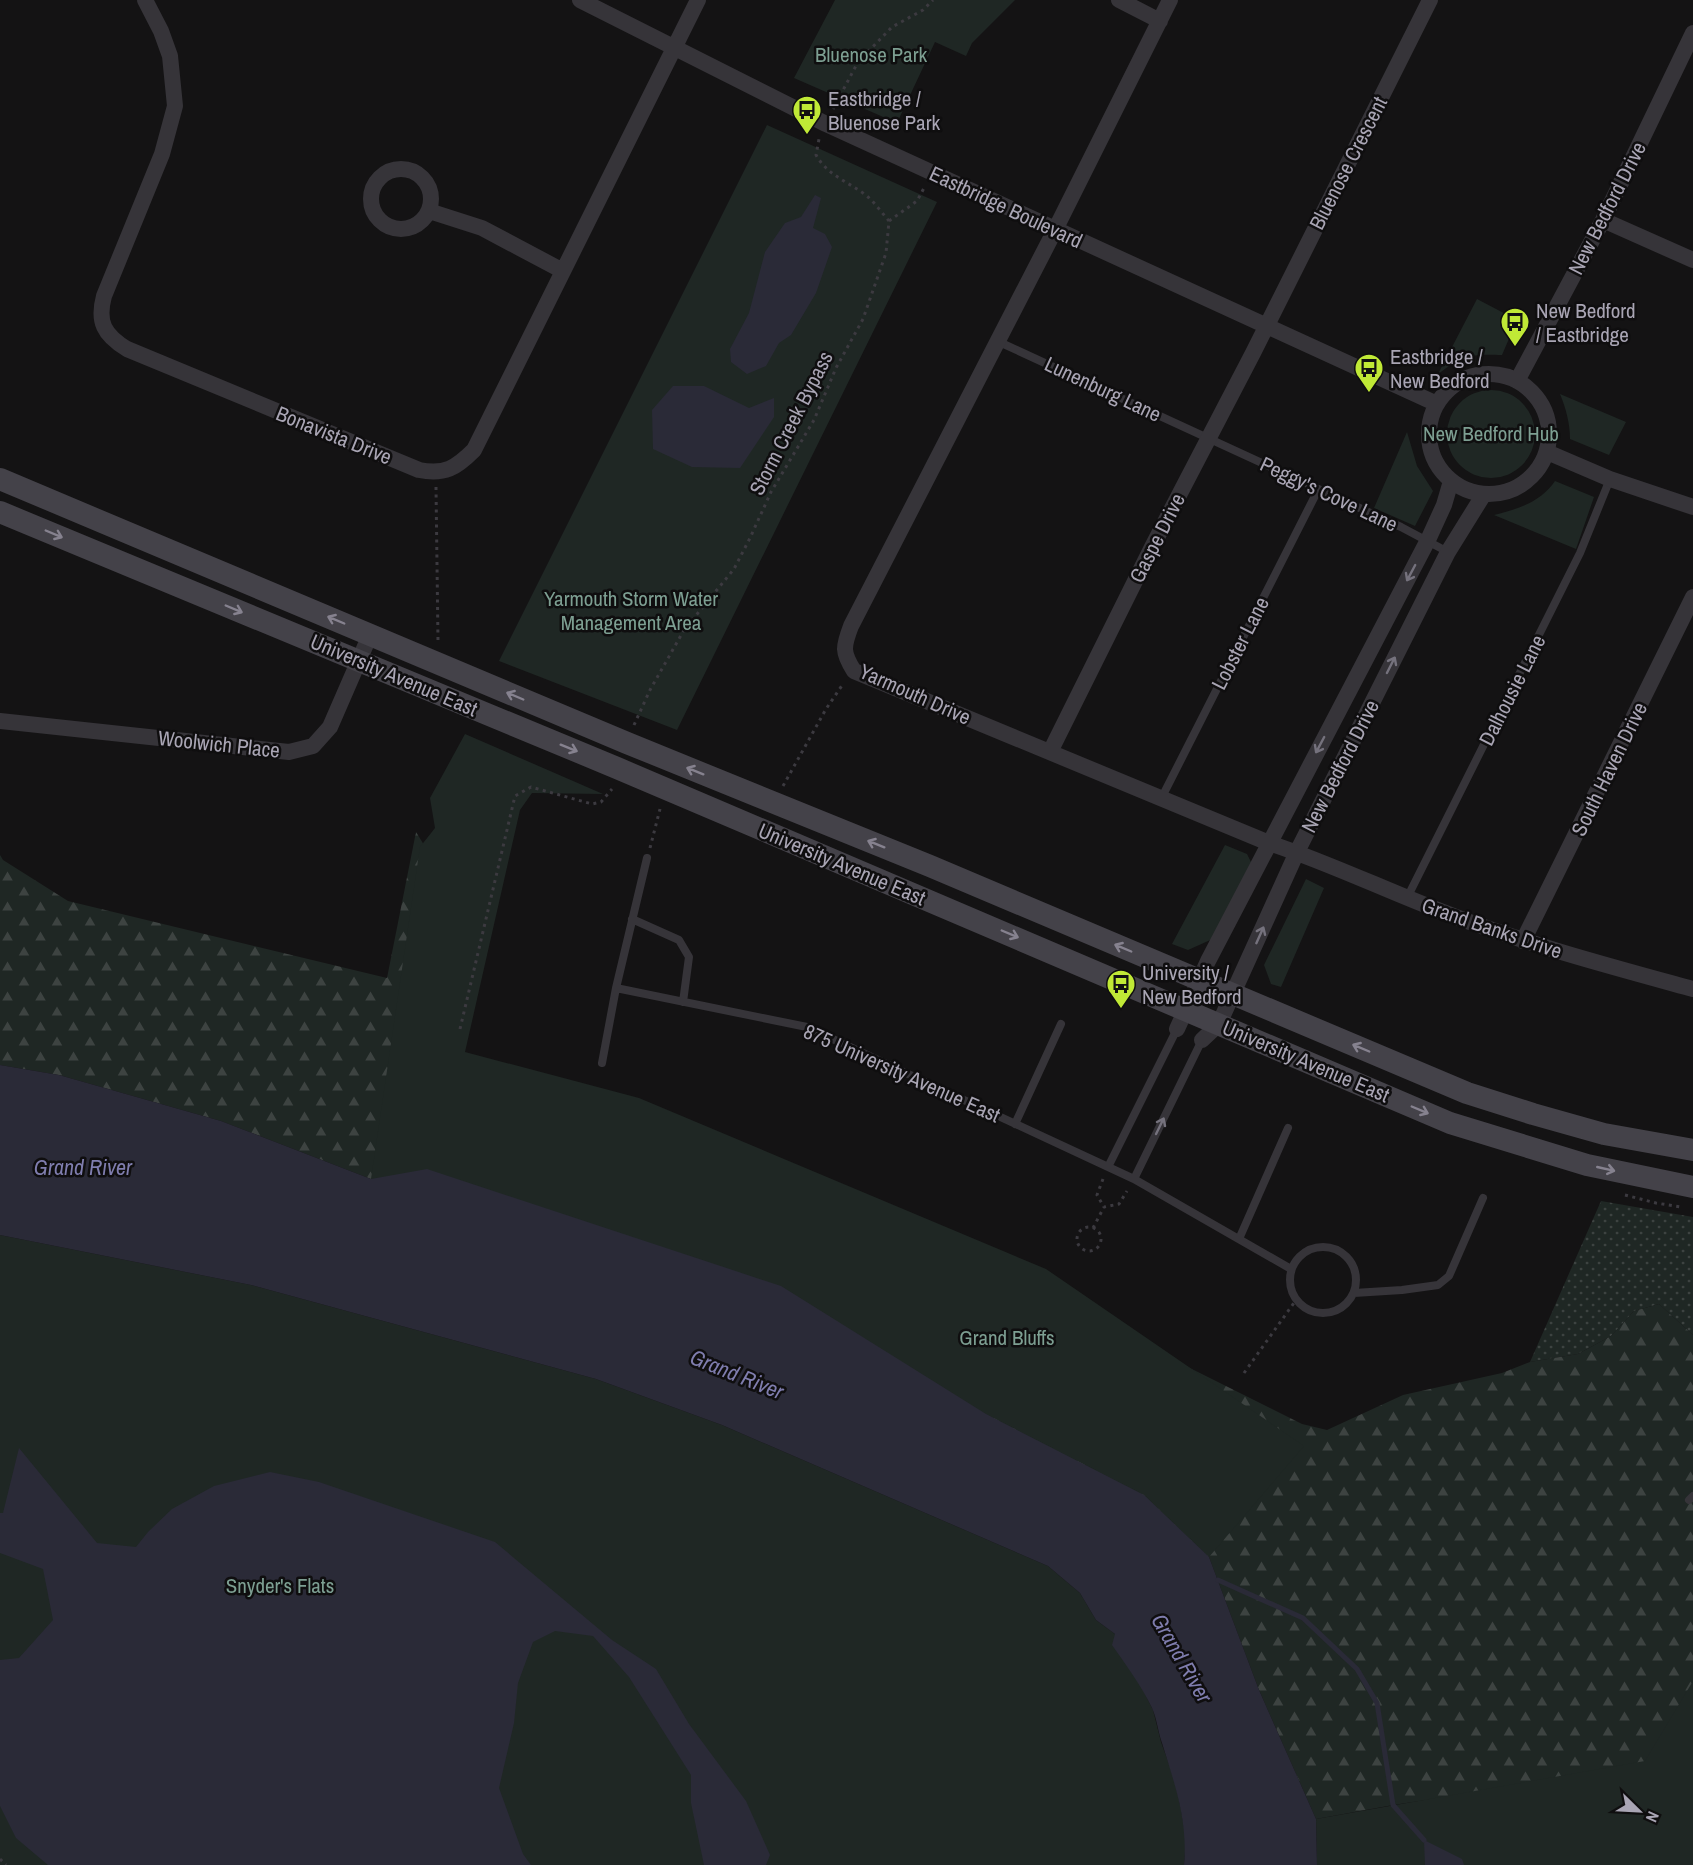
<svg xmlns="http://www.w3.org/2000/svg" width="1693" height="1865" viewBox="0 0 1693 1865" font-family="'Archivo Narrow',sans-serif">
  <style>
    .grass { fill: url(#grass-dots) }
    .forest { fill: url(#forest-firs) }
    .green { fill: #1f2724 }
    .water { fill: #2a2a37 }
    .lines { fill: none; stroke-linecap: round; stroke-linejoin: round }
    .stream { stroke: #2a2a37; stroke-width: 5 }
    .path { stroke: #3c3a40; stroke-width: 3; stroke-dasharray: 3 4.5; stroke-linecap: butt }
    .service { stroke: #363439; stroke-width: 8 }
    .minor { stroke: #363439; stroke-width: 16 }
    .secondary { stroke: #444249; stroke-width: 22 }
    .oneway { stroke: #86828f }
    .oneway2 { stroke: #75727d }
    .labels { text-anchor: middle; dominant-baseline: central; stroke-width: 5; stroke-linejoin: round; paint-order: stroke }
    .park-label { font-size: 21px; fill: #7d9f92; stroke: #0f0e0f }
    .poi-label { font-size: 21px; fill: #a9a5b4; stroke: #0f0e0f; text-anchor: start }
    .street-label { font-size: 21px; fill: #a9a5b4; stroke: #0f0e0f }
    .water-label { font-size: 22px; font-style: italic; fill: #7f7dae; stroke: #0f0e0f }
  </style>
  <defs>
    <pattern id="grass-dots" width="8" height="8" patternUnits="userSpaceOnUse" patternTransform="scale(1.5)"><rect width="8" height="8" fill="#1f2724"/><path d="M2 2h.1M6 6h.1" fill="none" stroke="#3d4341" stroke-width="1.8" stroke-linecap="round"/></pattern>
    <pattern id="forest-firs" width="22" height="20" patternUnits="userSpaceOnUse" patternTransform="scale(1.5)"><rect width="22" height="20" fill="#1f2724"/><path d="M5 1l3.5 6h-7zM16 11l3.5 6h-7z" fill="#3d4341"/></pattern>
  </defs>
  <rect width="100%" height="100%" fill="#141314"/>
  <path class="grass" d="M 1601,1201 L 1693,1217 L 1693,1335 L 1659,1304 L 1634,1311 L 1611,1336 L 1578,1354 L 1530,1362 Z"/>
  <path class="forest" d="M 416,832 L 440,871 L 431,1074 L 855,1201 L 1302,1424 L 1327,1430 L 1403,1395 L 1502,1373 L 1530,1362 L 1578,1354 L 1611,1336 L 1634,1311 L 1659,1304 L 1693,1335 L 1693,1760 L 1393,1805 L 1316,1819 L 1259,1690 L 1209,1557 L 371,1179 L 221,1121 L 59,1075 L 0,1065 L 0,855 L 3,860 L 68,901 L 387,978 Z"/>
  <path class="green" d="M 835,0 L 1015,0 L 972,43 L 966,56 L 935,42 L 897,123 L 794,78 Z
    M 767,125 L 937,202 L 677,730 L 499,661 Z
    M 1477,299 L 1517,320 L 1502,355 C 1470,354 1464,355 1438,374 Z
    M1447 434a44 44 0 1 1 88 0a44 44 0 1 1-88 0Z
    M 1560,394 L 1626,422 L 1609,455 L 1570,439 C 1570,423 1566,409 1560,394 Z
    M 1407,432 L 1417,466 L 1433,491 L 1415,526 L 1374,508 Z
    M 1555,481 L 1594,497 L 1576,549 L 1494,515 C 1518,509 1541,502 1555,481 Z
    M 465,734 L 603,794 L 532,793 L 520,810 L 465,1052 L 639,1098 L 1046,1269 L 1304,1446 L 1209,1557 L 1144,1495 L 986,1414 L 371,1179 L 420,847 L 435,828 L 430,798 Z
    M 1225,845 L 1247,854 L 1252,864 L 1217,937 L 1188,950 L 1172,944 Z
    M 1306,879 L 1324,888 L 1281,987 L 1271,984 L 1264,965 Z
    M 0,1235 L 251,1285 L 596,1379 L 722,1425 L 1048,1566 L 1080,1593 L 1096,1620 L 1115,1634 L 1153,1710 L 1161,1742 L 1174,1778 L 1181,1809 L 1186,1840 L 1184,1865 L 0,1865 Z
    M 1693,1681 L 1693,1865 L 1317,1865 L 1316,1819 L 1645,1761 Z"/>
  <path class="water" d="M 815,195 L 821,198 L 813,228 L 825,234 L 832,247 L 816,293 L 791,335 L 779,343 L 766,366 L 747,374 L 731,362 L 730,349 L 749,313 L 765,252 L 785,223 L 801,217 Z
    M 673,386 L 704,386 L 749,408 L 774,398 L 774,417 L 740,468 L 692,467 L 653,449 L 652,410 Z
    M 0,1065 L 59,1075 L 221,1121 L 371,1179 L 427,1169 L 781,1286 L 986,1414 L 1144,1495 L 1209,1557 L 1259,1690 L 1316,1819 L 1317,1865 L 1184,1865 C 1188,1821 1175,1785 1162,1743 C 1158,1732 1157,1719 1152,1708 C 1141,1685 1126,1665 1112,1645 L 1115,1634 L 1096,1620 L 1080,1593 L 1048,1566 L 722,1425 L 596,1379 L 251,1285 L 0,1235 Z
    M 19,1448 L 97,1543 L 136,1547 L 148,1532 L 172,1509 L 214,1486 L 270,1472 L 319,1482 L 495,1542 L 612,1640 L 656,1669 L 689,1724 L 746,1801 L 770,1855 L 766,1865 L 704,1865 L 691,1803 L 691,1775 L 629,1677 L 593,1636 L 555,1631 L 533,1642 L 518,1683 L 514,1723 L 499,1788 L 523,1854 L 531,1865 L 48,1865 L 16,1838 L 0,1806 L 0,1660 L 19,1658 L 53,1620 L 43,1569 L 0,1553 L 0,1513 L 3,1513 Z
    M 1424,1840 L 1462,1859 L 1464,1865 L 1425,1865 Z"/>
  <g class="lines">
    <path class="stream" d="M 1218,1580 L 1303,1618 L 1357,1669 L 1377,1703 L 1393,1805 L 1424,1840"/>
    <path class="path" d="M 833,109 L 858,62 L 892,27 L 923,10 L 933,0
      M 889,221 L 917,201 L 924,188
      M 436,487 L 438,641
      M 634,725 L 650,690 L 684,630 L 734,569 L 750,538 L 771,492 L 814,420 L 836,368 L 863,319 L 886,253 L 889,221 C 882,213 875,203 867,196 C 849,182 828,176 816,155 L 819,139
      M 783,786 L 826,709 L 843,684
      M 650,848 L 660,809
      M 460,1029 L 515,796 L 531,787 L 592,804 L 601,802 L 612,789
      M 1103,1179 L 1097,1195 L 1104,1207 L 1119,1204 L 1127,1191
      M 1625,1195 L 1656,1203 L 1681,1207
      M1077 1239a12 12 0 1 1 24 0a12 12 0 1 1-24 0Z
      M 1093,1228 L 1104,1207
      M 1244,1373 L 1296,1300
      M 0,1859 L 6,1865"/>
    <path class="service" d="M 997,341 L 1401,527 L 1448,552
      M 1162,797 L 1318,490
      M 1407,898 L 1580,553 L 1610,479
      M 632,919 L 679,940 L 689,957 L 683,1002
      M 616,988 L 807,1027 L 1134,1179 L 1291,1269
      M 602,1063 L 616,988 L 647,858
      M 1015,1124 L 1061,1024
      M 1108,1167 L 1177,1029
      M 1134,1179 L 1202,1040
      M 1239,1239 L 1288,1128
      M1290 1280a33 33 0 1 1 66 0a33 33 0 1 1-66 0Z
      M 1354,1293 L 1402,1290 L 1438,1285 L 1449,1276 L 1483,1198
      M 1689,1500 L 1693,1496"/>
    <path class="minor" d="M 145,0 L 161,31 L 170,56 L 175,106 L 162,154 L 104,296 C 97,322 104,335 127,349 L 419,470 C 445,475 456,468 474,450 L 698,0
      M 580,0 L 826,124 L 1437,404
      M 1119,0 L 1160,21
      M 1170,0 L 1055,230 L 851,626 C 843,647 842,652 854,671 L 1269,843 C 1333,864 1393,894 1456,917 C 1534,946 1613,967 1693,989
      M371 199a30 30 0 1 1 60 0a30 30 0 1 1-60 0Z
      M 429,211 L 482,228 L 563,271
      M 1603,220 L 1693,260
      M1429 434a60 60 0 1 1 120 0a60 60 0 1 1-120 0Z
      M 1517,381 L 1603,220 L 1693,33
      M 1547,452 L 1610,479 L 1693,507
      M 0,721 L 289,752 L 313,746 L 330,727 L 370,635
      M 1050,752 L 1152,547 L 1253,353 L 1430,0
      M 1523,941 L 1693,597
      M 1177,1029 L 1208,961 L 1428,540 L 1444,505 L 1451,481
      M 1202,1040 L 1219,1024 L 1297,852 L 1448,552 L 1484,494"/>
    <path class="secondary" d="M 0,479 L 627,743 L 930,866 L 1467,1093 L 1533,1114 L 1604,1134 L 1693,1150
      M 0,512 L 617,768 L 1450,1123 L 1587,1165 L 1693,1187"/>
  </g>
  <defs><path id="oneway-shaft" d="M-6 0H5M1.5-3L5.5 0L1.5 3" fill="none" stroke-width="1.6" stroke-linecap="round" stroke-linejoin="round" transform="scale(1.5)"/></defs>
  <g class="oneway">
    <use href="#oneway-shaft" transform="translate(54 534) rotate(23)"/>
    <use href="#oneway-shaft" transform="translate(234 609) rotate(23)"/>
    <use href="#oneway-shaft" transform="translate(336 620) rotate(-157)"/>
    <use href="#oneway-shaft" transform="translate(515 696) rotate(-157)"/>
    <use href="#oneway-shaft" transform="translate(569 748) rotate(22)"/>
    <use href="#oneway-shaft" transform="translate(695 771) rotate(-158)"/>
    <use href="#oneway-shaft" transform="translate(876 844) rotate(-158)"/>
    <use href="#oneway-shaft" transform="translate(1010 934) rotate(23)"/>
    <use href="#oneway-shaft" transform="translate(1123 948) rotate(-157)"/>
    <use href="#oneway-shaft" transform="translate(1361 1048) rotate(-157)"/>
    <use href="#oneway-shaft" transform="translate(1420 1110) rotate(23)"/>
    <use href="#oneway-shaft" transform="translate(1606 1169) rotate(13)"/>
  </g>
  <g class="oneway2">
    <use href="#oneway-shaft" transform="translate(1411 573) rotate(118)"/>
    <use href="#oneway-shaft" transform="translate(1391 665) rotate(-63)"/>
    <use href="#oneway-shaft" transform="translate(1320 745) rotate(118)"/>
    <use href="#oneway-shaft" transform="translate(1260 935) rotate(-66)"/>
    <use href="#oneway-shaft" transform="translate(1160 1126) rotate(-64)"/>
  </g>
  <defs>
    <g id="bus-pin" transform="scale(1.5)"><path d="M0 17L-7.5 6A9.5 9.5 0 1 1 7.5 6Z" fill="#c0e936" stroke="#0f0e0f"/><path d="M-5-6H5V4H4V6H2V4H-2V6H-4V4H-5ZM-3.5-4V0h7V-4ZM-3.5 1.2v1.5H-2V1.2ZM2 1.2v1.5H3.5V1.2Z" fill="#111"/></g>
  </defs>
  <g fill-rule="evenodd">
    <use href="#bus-pin" x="807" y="110"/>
    <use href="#bus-pin" x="1515" y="322"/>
    <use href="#bus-pin" x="1369" y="368"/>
    <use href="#bus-pin" x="1121" y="984"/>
  </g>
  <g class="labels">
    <g class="park-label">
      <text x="871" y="54">Bluenose Park</text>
      <text x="1491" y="433">New Bedford Hub</text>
      <text x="631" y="598">Yarmouth Storm Water<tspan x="631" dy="24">Management Area</tspan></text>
      <text x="1007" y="1337">Grand Bluffs</text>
      <text x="280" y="1585">Snyder's Flats</text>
    </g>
    <g class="poi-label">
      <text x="828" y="98">Eastbridge /<tspan x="828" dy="24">Bluenose Park</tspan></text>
      <text x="1536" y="310">New Bedford<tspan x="1536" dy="24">/ Eastbridge</tspan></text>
      <text x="1390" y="356">Eastbridge /<tspan x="1390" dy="24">New Bedford</tspan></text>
      <text x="1142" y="972">University /<tspan x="1142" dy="24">New Bedford</tspan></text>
    </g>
    <g class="street-label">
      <text transform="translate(1348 163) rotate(-63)">Bluenose Crescent</text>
      <text transform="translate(1006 207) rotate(25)">Eastbridge Boulevard</text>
      <text transform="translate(1607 208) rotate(-63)">New Bedford Drive</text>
      <text transform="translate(1103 389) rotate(25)">Lunenburg Lane</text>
      <text transform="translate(791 423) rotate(-63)">Storm Creek Bypass</text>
      <text transform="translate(334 435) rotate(22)">Bonavista Drive</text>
      <text transform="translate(1329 494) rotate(25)">Peggy's Cove Lane</text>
      <text transform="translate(1157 538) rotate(-63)">Gaspe Drive</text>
      <text transform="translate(1240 643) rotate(-63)">Lobster Lane</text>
      <text transform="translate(394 675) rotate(23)">University Avenue East</text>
      <text transform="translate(1512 690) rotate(-63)">Dalhousie Lane</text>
      <text transform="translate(915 694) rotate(24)">Yarmouth Drive</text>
      <text transform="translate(219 744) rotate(6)">Woolwich Place</text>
      <text transform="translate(1340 766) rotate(-63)">New Bedford Drive</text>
      <text transform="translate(1609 769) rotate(-64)">South Haven Drive</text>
      <text transform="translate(842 864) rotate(23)">University Avenue East</text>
      <text transform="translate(1492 928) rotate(19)">Grand Banks Drive</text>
      <text transform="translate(1306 1061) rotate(23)">University Avenue East</text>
      <text transform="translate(902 1073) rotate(24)">875 University Avenue East</text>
    </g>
    <g class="water-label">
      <text x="83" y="1167">Grand River</text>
      <text transform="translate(737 1374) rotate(22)">Grand River</text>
      <text transform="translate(1182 1658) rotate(60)">Grand River</text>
    </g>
  </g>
  <g transform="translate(1639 1811) rotate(114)" stroke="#0f0e0f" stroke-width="4.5" paint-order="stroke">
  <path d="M0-4.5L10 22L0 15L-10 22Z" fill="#a9a5b4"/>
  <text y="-9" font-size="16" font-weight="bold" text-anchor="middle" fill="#a9a5b4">N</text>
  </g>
</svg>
